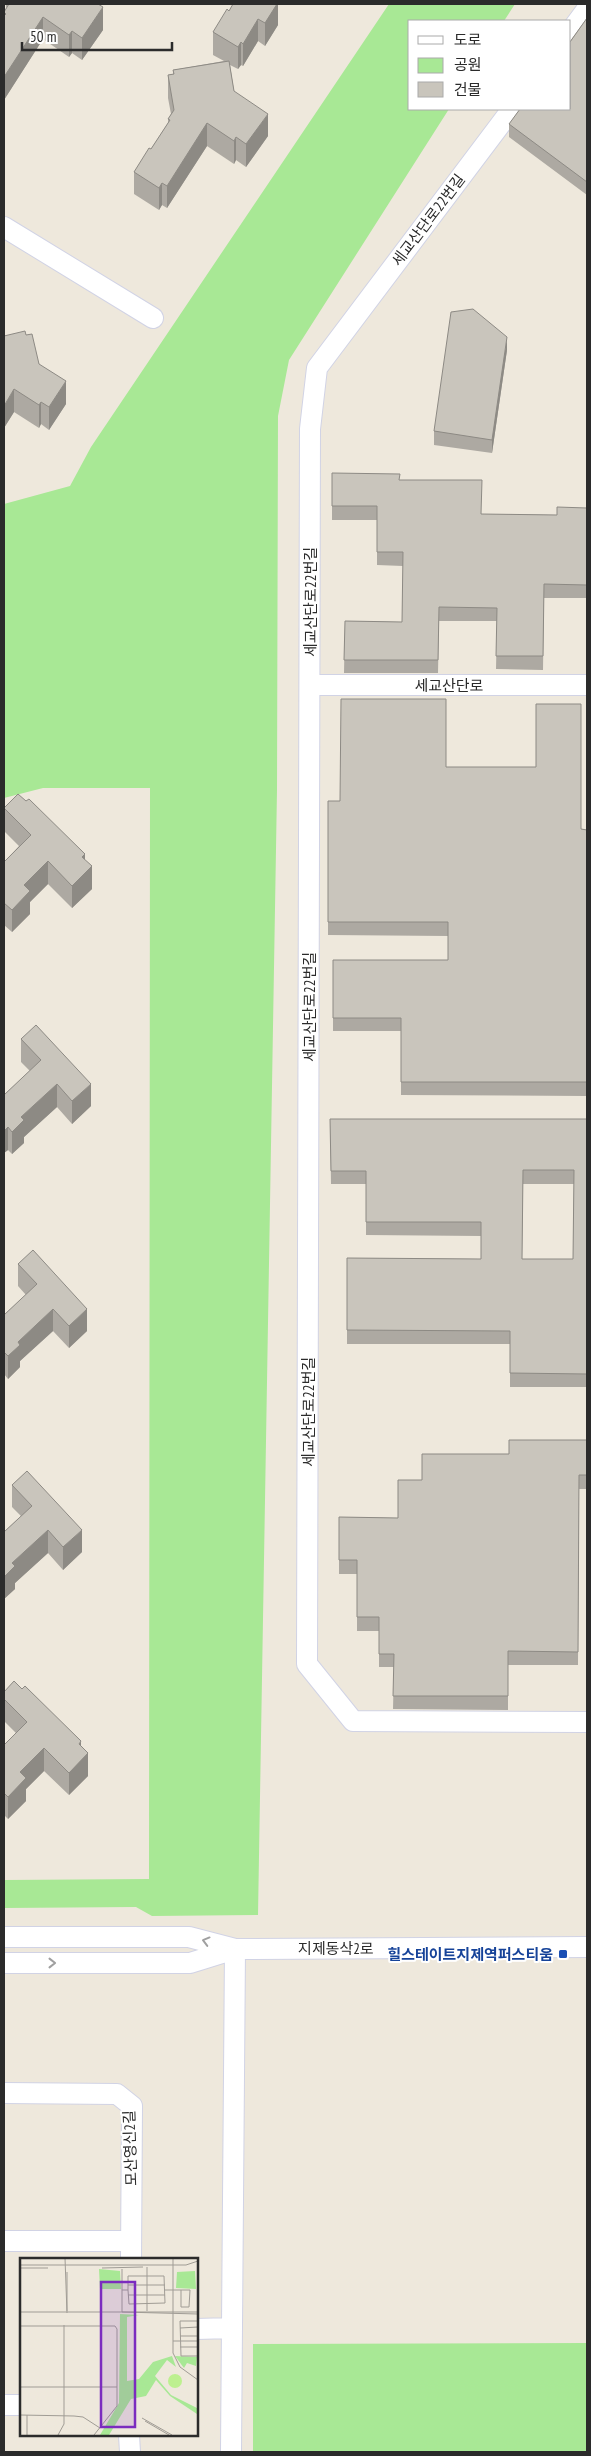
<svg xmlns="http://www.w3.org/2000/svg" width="591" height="2456" viewBox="0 0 591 2456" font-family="'PT Sans Narrow','Noto Sans KR',sans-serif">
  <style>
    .green { fill: #a8e895 }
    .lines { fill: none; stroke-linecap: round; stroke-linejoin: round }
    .minor-casing { stroke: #d1d3e5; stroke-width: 22 }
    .minor { stroke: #fff; stroke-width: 20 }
    .wall { fill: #ada9a2; fill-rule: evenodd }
    .shaded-wall { fill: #8d8a84 }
    .building { fill: #c9c5bc; stroke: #8d8a84; fill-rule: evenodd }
    .oneway { stroke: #a0a0a0 }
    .transit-dot { fill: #1a4fb4; stroke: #fff; stroke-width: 2 }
    .labels { text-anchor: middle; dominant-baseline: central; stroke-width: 4; stroke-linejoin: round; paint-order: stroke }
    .street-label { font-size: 15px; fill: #2b2b2b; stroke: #fff }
    .transit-label { font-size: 15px; font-weight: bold; fill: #164399; stroke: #fff; text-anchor: end }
    .inset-road { fill: none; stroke: #a09c95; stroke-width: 1 }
    .view { fill: #7b2cbf; fill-opacity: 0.15; stroke: #7b2cbf; stroke-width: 2.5 }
    .inset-edge { fill: none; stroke: #2b2b2b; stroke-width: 2.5 }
  </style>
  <rect width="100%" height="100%" fill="#eee8dc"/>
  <path class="green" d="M 389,4 L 515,4 L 504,21 L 410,21 L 410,109 L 449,109 L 289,360 L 278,416 L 277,790 L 258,1915 L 152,1916 L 136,1907 L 4,1908 L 4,1880 L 149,1879 L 150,788 L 43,788 L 4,798 L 4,504 L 70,486 L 91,447 Z
    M 587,2343 L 587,2452 L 253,2452 L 253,2344 Z"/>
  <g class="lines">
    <g class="minor-casing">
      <path id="minor" d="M 570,32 L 587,9
        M 512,109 L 317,368 L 310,429 L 307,1664 L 353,1721 L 587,1722
        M 4,227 L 153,318
        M 310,685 L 587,685
        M 4,1937 L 189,1937 L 235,1949 L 190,1963 L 4,1963
        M 4,2093 L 117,2094 L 132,2106 L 131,2260
        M 4,2241 L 131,2241
        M 196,2329 L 232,2328
        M 4,2405 L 21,2405
        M 129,2435 L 130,2452
        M 231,2452 L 235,1949 L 587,1947"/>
    </g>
    <use href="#minor" class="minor"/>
  </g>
  <path class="wall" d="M 6,4 L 98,4 L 103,30 L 82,60 L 72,53 L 69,57 L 43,39 L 4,100 L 4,12 L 6,8 Z
    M 278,5 L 278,25 L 265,46 L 258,41 L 243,66 L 241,65 L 238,69 L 230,65 L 234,91 L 268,136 L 246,167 L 236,160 L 234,164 L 207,146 L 167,208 L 162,205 L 159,210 L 134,194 L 134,172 L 151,149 L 168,123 L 168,119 L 171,114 L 168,98 L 168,75 L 173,74 L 173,70 L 224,61 L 213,55 L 213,32 L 229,11 Z
    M 587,18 L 587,195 L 509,137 L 509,124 Z
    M 26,335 L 39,364 L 66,404 L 49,430 L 41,424 L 39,428 L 14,412 L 4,428 Z
    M 507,350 L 492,453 L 434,445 L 434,431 Z
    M 332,473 L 481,514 L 557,515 L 587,508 L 587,598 L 544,598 L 543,670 L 496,669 L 497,621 L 439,621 L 438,673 L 344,673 L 345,621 L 402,622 L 403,566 L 377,565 L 377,520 L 332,520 Z
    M 446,767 L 581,829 L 587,830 L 587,1096 L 401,1095 L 401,1031 L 333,1031 L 333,960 L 448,960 L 448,936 L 328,935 L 328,801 L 340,801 Z
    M 4,808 L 85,860 L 92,889 L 72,908 L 48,884 L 30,902 L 30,914 L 12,932 L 4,925 L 4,862 L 19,846 L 4,831 Z
    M 21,1039 L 91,1106 L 72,1124 L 57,1107 L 24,1137 L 24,1143 L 12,1154 L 8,1150 L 4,1153 L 4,1095 L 30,1071 L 21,1062 Z
    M 330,1119 L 587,1119 L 587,1387 L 510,1387 L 510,1344 L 347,1344 L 347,1258 L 481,1259 L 481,1236 L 366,1235 L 366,1184 L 331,1184 ZM 523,1184 L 574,1184 L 573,1259 L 522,1259 Z
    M 18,1264 L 87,1331 L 69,1348 L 53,1331 L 20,1361 L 20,1367 L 8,1379 L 4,1374 L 4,1315 L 26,1295 L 18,1286 Z
    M 587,1440 L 587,1489 L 579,1489 L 578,1665 L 508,1665 L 508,1710 L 393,1709 L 394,1667 L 379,1667 L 379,1631 L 357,1631 L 357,1574 L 339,1574 L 339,1517 L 398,1518 L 422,1480 L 509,1454 Z
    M 12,1485 L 82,1552 L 63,1570 L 48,1553 L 15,1583 L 15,1589 L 4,1599 L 4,1532 L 21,1516 L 12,1507 Z
    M 4,1692 L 81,1747 L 88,1776 L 69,1795 L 44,1771 L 26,1789 L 26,1801 L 8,1819 L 4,1815 L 4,1745 L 16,1733 L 4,1721 Z"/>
  <path class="shaded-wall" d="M 269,4 L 278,4 L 278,25 L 265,46 L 265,23 Z
    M 103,7 L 103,30 L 82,60 L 82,38 Z
    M 43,17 L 43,39 L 4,100 L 4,77 Z
    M 258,19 L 258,41 L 243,66 L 243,44 Z
    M 72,31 L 72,53 L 69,57 L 69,35 Z
    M 241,42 L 241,65 L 238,69 L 238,47 Z
    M 268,114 L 268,136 L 246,167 L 246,144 Z
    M 207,123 L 207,146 L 167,208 L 167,186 Z
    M 236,137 L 236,160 L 234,164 L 234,141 Z
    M 162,183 L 162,205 L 159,210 L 159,188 Z
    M 507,337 L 507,350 L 492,453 L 492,440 Z
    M 66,381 L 66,404 L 49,430 L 49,407 Z
    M 14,389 L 14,412 L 4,428 L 4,406 Z
    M 41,402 L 41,424 L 39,428 L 39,405 Z
    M 85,854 L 85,873 L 92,866 L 92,889 L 72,908 L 72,886 L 82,857 Z
    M 48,861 L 48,884 L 30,902 L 30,914 L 12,932 L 12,910 L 24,885 Z
    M 57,1084 L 57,1107 L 24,1137 L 24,1143 L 12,1154 L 12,1132 L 21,1117 Z
    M 91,1084 L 91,1106 L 72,1124 L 72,1101 Z
    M 8,1127 L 8,1150 L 4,1153 L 4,1131 Z
    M 53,1309 L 53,1331 L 20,1361 L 20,1367 L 8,1379 L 8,1356 L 18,1342 Z
    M 87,1309 L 87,1331 L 69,1348 L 69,1326 Z
    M 48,1530 L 48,1553 L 15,1583 L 15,1589 L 4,1599 L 4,1577 L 12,1563 Z
    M 82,1530 L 82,1552 L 63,1570 L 63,1547 Z
    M 81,1741 L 81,1760 L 88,1753 L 88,1776 L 69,1795 L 69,1773 L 79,1744 Z
    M 44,1748 L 44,1771 L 26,1789 L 26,1801 L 8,1819 L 8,1797 L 20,1772 Z"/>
  <path class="building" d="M 9,4 L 98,4 L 103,7 L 82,38 L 72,31 L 69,35 L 43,17 L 4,77 L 4,16 L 6,14 L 4,12 Z
    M 233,4 L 277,4 L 265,23 L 258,19 L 243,44 L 241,42 L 238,47 L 213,32 L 227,9 L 229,11 Z
    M 587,18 L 587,182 L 509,124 L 520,109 L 570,109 L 570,42 Z
    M 229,61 L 234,91 L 268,114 L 246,144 L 236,137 L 234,141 L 207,123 L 167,186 L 162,183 L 159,188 L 134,172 L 149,148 L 151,149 L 170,120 L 168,119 L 174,110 L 168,75 L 174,74 L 173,70 Z
    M 473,309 L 507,337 L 492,440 L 434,431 L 451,312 Z
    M 25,331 L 26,335 L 32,334 L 39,364 L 66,381 L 49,407 L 41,402 L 39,405 L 14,389 L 4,406 L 4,336 Z
    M 332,473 L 400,474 L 399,480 L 482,480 L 481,514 L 557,515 L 557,507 L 587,508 L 587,585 L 544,584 L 543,656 L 496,656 L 497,608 L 439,607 L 438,660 L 344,660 L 345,621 L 402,622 L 403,552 L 377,552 L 377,506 L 332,506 Z
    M 341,699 L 446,699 L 446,767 L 536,767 L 536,704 L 581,704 L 581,829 L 587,830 L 587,1082 L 401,1082 L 401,1018 L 333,1018 L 333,960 L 448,960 L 448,922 L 328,922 L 328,801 L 340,801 Z
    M 18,794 L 26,801 L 29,799 L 85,854 L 82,857 L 92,866 L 72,886 L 48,861 L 24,885 L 30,891 L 12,910 L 4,903 L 4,862 L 31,835 L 4,808 Z
    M 36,1025 L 91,1084 L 72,1101 L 57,1084 L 21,1117 L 24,1120 L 12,1132 L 8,1127 L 4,1131 L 4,1095 L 41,1060 L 21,1039 Z
    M 330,1119 L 587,1119 L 587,1374 L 510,1373 L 510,1331 L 347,1330 L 347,1258 L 481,1259 L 481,1222 L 366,1222 L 366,1171 L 331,1171 ZM 523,1170 L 574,1170 L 573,1259 L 522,1259 Z
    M 33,1250 L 87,1309 L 69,1326 L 53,1309 L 18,1342 L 20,1345 L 8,1356 L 4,1352 L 4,1315 L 37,1284 L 18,1264 Z
    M 509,1440 L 587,1440 L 587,1475 L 579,1475 L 578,1652 L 508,1651 L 508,1696 L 393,1696 L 394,1654 L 379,1654 L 379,1617 L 357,1617 L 357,1560 L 339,1560 L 339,1517 L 398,1518 L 398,1480 L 422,1480 L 422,1454 L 509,1454 Z
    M 27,1471 L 82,1530 L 63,1547 L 48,1530 L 12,1563 L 15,1566 L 4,1577 L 4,1532 L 32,1506 L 12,1485 Z
    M 14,1681 L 22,1689 L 25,1686 L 81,1741 L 79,1744 L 88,1753 L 69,1773 L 44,1748 L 20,1772 L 26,1778 L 8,1797 L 4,1793 L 4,1745 L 27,1722 L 4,1699 L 4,1692 Z"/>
  <defs><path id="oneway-chevron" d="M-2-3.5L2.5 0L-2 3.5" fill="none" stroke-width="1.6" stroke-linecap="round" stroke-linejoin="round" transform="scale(1.25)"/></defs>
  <g class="oneway">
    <use href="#oneway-chevron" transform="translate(206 1941) rotate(-165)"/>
    <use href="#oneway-chevron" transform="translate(52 1963)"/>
  </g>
  <rect class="transit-dot" x="558" y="1949" width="10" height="10" rx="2.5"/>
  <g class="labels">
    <g class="street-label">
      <text transform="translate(428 220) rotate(-53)">세교산단로22번길</text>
      <text transform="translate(310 602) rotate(-90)">세교산단로22번길</text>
      <text x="449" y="685">세교산단로</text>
      <text transform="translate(309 1007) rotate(-90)">세교산단로22번길</text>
      <text transform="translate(308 1412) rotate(-90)">세교산단로22번길</text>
      <text x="336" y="1948">지제동삭2로</text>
      <text transform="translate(130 2148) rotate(-92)">모산영신2길</text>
    </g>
    <g class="transit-label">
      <text x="553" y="1954">힐스테이트지제역퍼스티움</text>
    </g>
  </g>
  <g transform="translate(20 2258)">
    <rect width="178" height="178" fill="#eee8dc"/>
    <path d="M 79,11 L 100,13 L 101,31 L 80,31 ZM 175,13 L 176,31 L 156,30 L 157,14 ZM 100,56 L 119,57 L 107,59 L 107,123 L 119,121 L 133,104 L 152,98 L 156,109 L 147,102 L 135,118 L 151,137 L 177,150 L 177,156 L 150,138 L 136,122 L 126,138 L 111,141 L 89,177 L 80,177 L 99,145 ZM 155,98 L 177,99 L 176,108 L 167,105 L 164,110 Z" fill="#a8e895"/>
    <path d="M148 123a7 7 0 1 1 14 0a7 7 0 1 1-14 0Z" fill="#bdf090"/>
    <path class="inset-road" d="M 45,0 L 47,55M 153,0 L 153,95 L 160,109 L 178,122M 0,7 L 166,7 L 178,3M 127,9 L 127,53M 0,10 L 28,10M 82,10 L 123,9M 47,14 L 47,53M 108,27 L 145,27M 102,32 L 108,32 L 109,46 L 145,45 L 144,18 L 108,18 L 108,32M 145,32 L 161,32 L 161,49 L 169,49 L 170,32 L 161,32M 108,37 L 145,37M 0,54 L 102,54 L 102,11M 178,54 L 102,54 L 178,56M 178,63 L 160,63 L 161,98 L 178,98M 0,68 L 95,68 L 97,71 L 97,148 L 74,177M 160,70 L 178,69M 160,78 L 178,78M 153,83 L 178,83M 160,89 L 178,89M 0,129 L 97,129M 0,157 L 54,158 L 63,159 L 80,170M 7,157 L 7,177M 122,160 L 152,177M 125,163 L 149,177M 38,177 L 44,166 L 44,67"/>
    <path class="view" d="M 81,24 L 115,24 L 115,169 L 81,169 Z"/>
    <rect width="178" height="178" class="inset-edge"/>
  </g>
  <rect width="591" height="2456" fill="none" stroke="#2b2b2b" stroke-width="10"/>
  <rect x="408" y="20" width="162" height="90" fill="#ffffff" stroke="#aaaaaa"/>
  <rect x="418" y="36" width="25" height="8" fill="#ffffff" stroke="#aaaaaa"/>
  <text x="454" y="45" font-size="15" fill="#2b2b2b">도로</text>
  <rect x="418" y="58" width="25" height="15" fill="#a8e895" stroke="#aaaaaa"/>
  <text x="454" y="70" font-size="15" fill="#2b2b2b">공원</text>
  <rect x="418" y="82" width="25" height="15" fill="#c9c5bc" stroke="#aaaaaa"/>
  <text x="454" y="95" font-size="15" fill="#2b2b2b">건물</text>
  <path d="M22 42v8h150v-8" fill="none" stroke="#2b2b2b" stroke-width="2.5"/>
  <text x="30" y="42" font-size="15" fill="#2b2b2b" stroke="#ffffff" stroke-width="4" paint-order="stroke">50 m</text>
</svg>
